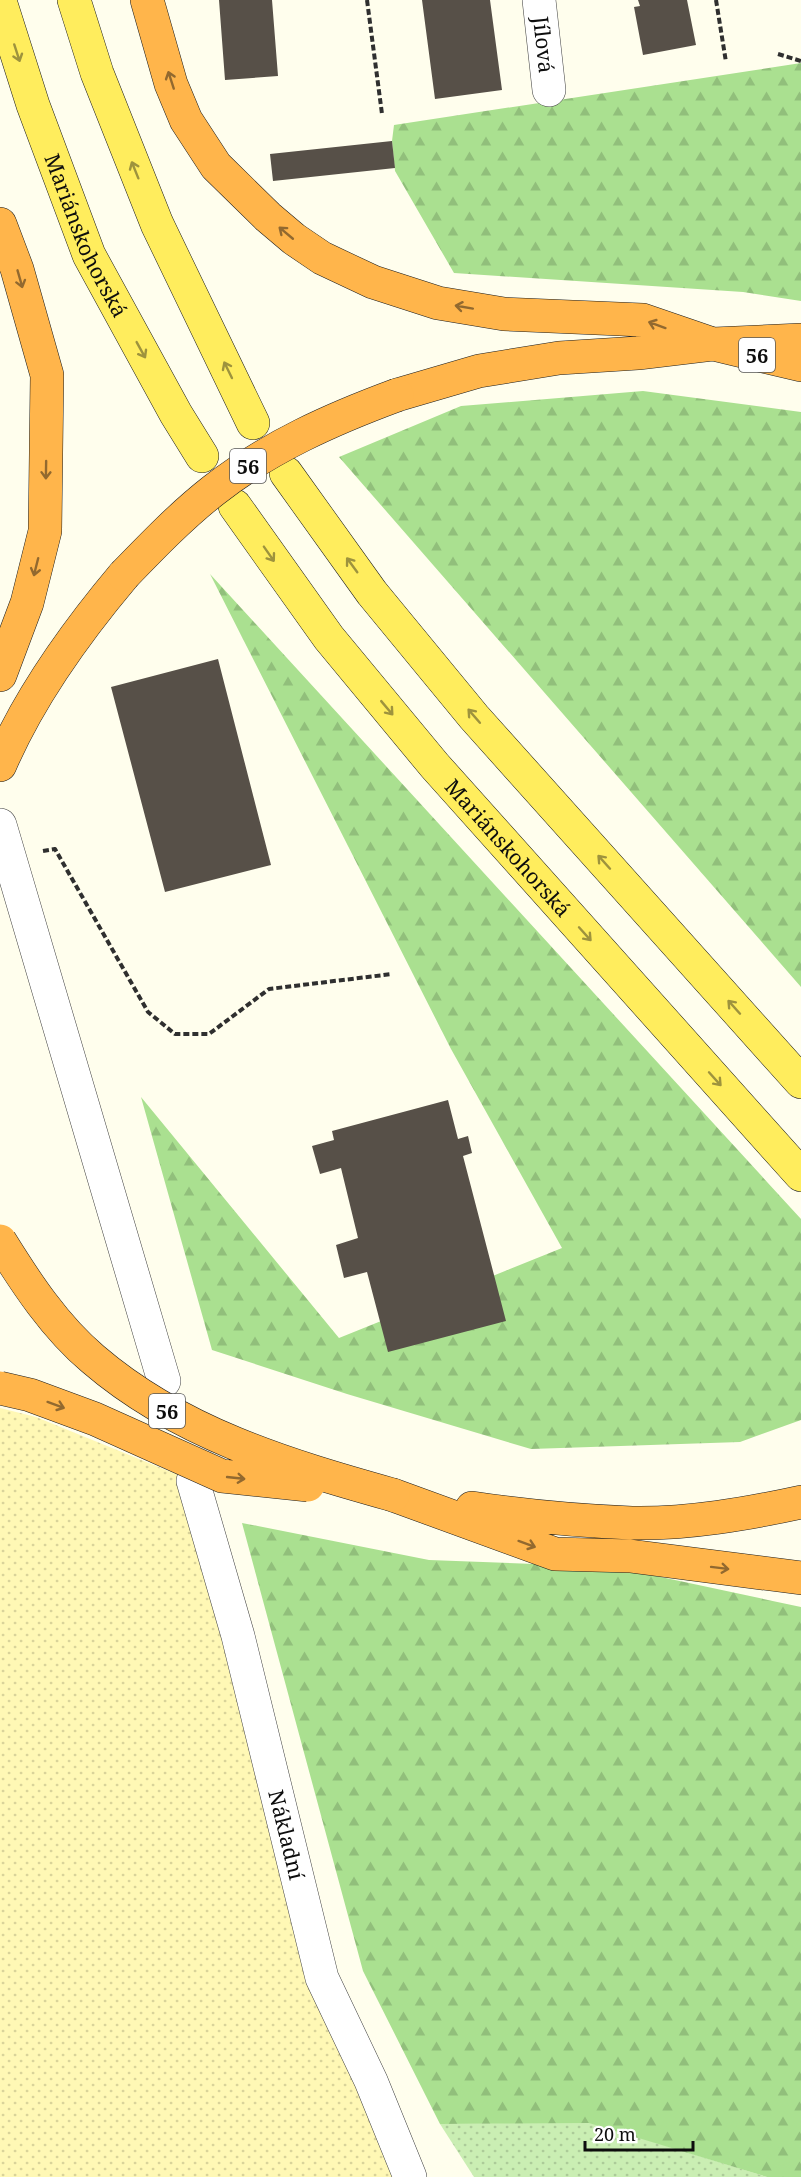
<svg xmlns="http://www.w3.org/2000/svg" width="801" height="2177" viewBox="0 0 801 2177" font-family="'Noto Serif',serif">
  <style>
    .grass { fill: url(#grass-dots) }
    .forest { fill: url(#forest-firs) }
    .sand { fill: url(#sand-dots) }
    .building { fill: #575048 }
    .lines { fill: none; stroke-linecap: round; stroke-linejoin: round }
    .minor-casing { stroke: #404040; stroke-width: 34 }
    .major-casing { stroke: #1e1e1e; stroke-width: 34 }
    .highway-casing { stroke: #1e1e1e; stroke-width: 34 }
    .path { stroke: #2f2f2f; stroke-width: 4; stroke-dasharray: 6 3; stroke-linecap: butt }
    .minor { stroke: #fff; stroke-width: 33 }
    .major { stroke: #ffed5d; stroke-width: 33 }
    .highway { stroke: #ffb54b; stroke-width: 33 }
    .highway-bridge-casing { stroke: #1e1e1e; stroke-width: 34; stroke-linecap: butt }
    .highway-bridge { stroke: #ffb54b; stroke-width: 33 }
    .oneway { stroke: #9e933d }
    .oneway2 { stroke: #92692f }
    .labels { text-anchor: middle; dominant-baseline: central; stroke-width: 6; stroke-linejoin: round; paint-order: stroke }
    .shield { fill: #fff; stroke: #565656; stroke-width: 1.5 }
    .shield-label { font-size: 20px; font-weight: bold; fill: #0d0d0d }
    .street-label { font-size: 21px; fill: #0d0d0d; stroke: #fff }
  </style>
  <defs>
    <pattern id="grass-dots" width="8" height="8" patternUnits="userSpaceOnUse" patternTransform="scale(1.5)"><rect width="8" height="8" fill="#caeeb3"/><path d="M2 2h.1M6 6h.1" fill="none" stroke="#accb99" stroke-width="1.8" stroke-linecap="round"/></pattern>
    <pattern id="forest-firs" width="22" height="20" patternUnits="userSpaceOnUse" patternTransform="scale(1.5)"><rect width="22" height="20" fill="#aae090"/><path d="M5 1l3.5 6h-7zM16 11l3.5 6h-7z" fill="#91bf7b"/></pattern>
    <pattern id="sand-dots" width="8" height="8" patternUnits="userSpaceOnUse" patternTransform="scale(1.5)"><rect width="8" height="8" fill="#fff8b5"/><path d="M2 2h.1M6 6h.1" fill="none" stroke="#d9d39a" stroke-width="1.8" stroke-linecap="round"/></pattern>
  </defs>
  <rect width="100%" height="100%" fill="#fffeed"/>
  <path class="grass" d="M 589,2122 L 767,2177 L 474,2177 L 440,2124 Z"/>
  <path class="forest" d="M 801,63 L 801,301 L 743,292 L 454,273 L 395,171 L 392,141 L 394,125 Z
    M 643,391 L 801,412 L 801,987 L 339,457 L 461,406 Z
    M 210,574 L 801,1219 L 801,1420 L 740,1442 L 531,1449 L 347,1394 L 212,1350 L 141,1097 L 339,1338 L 562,1248 L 451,1049 Z
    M 242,1523 L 429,1560 L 614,1567 L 801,1607 L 801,2177 L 767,2177 L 589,2123 L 440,2124 L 363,1971 Z"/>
  <path class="sand" d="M 0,1408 L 36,1417 L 193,1481 L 322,1978 L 410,2177 L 0,2177 Z"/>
  <path class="building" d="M 219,0 L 272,0 L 278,76 L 225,80 Z
    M 422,0 L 490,0 L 502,90 L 435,99 Z
    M 638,0 L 687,0 L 696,45 L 643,55 L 634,7 L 640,6 Z
    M 392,141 L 395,168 L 273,181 L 270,154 Z
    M 218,659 L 271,865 L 165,892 L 111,687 Z
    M 448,1100 L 458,1139 L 468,1136 L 472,1153 L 463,1156 L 506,1321 L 388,1352 L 367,1272 L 344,1278 L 336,1245 L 358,1238 L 341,1168 L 320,1174 L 312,1146 L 334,1140 L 332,1131 Z"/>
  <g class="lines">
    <g class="minor-casing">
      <g id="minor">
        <path id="s1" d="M 539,0 L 549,90"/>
        <path d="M 0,825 L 164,1381"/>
        <path id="s2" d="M 193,1481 L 238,1636 L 322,1978 L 371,2081 L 410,2177"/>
      </g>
    </g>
    <g class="major-casing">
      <g id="major">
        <path d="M 74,0 L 97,73 L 157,224 L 253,423"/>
        <path id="s3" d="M 0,1 L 33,105 L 89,255 L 176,414 L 202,456"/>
        <path d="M 286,473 L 372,593 L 474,717 L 801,1082"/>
        <path id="s4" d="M 235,506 L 329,638 L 435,766 L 801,1175"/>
      </g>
    </g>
    <g class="highway-casing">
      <path id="highway" d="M 147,0 L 171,84 L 186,120 L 216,166 L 268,217 L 294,239 L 322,258 L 373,282 L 438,303 L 504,314 L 643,320 L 713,344 L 801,365
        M 0,224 L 17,269 L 47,375 L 45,531 L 27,603 L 0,675
        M 397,395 L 479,371 L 559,358 L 638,353 L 713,344 L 801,340
        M 0,765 C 30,695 76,632 124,575
        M 393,1495 L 555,1554 L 630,1556 L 801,1578
        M 472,1508 C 525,1516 579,1521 632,1523 C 689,1524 746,1514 801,1502"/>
    </g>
    <path class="path" d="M 367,0 L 382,114
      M 716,0 L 726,62
      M 778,54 L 801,61
      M 43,851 L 55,849 L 148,1012 L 175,1034 L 209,1034 L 269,989 L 392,974"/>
    <use href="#minor" class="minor"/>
    <use href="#major" class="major"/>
    <use href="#highway" class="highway"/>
    <g class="highway-bridge-casing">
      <path id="highway-bridge" d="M 124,575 C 153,545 182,515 214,490 C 269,447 332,419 397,395
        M 0,1241 C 26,1283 55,1327 93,1359 C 179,1433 286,1465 393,1495
        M 0,1388 L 30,1395 L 95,1419 L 222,1476 L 308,1485"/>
    </g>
    <use href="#highway-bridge" class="highway-bridge"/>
  </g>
  <defs><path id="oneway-shaft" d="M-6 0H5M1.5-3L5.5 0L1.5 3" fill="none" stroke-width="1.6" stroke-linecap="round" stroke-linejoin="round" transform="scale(1.5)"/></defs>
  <g class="oneway">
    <use href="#oneway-shaft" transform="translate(17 53) rotate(72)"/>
    <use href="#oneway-shaft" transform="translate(135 170) rotate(-112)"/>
    <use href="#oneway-shaft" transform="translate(141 350) rotate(61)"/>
    <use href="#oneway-shaft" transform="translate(228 370) rotate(-116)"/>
    <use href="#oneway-shaft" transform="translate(269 554) rotate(55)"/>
    <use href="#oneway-shaft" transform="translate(352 565) rotate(-126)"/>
    <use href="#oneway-shaft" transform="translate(387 708) rotate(50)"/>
    <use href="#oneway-shaft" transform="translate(474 716) rotate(-131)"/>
    <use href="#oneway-shaft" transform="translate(604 862) rotate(-132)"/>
    <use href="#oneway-shaft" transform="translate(585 934) rotate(48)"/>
    <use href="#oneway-shaft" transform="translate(734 1007) rotate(-132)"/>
    <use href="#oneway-shaft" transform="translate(715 1079) rotate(48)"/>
  </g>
  <g class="oneway2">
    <use href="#oneway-shaft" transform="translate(171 80) rotate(-108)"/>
    <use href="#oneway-shaft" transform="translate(286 233) rotate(-140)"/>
    <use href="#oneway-shaft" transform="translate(20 279) rotate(74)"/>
    <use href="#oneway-shaft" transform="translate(464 307) rotate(-170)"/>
    <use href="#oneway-shaft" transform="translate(657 325) rotate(-160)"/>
    <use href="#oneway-shaft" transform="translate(46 470) rotate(91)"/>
    <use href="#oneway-shaft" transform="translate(36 567) rotate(104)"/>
    <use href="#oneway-shaft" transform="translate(56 1405) rotate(20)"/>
    <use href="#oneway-shaft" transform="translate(236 1478) rotate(6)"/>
    <use href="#oneway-shaft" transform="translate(527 1544) rotate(20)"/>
    <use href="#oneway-shaft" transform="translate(720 1568) rotate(7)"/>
  </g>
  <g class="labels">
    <g class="shield">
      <rect x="739" y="338" width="36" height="34" rx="4.5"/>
      <rect x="230" y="449" width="36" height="34" rx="4.5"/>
      <rect x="149" y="1394" width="36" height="34" rx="4.5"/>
    </g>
    <g class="shield-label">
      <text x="757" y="355">56</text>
      <text x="248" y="466">56</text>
      <text x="167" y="1411">56</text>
    </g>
    <g class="street-label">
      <text stroke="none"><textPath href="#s1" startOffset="45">Jílová</textPath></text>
      <text stroke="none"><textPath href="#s3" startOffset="250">Mariánskohorská</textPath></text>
      <text stroke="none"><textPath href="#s4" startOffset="438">Mariánskohorská</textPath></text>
      <text stroke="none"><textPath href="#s2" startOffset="366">Nákladní</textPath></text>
    </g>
  </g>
  <path d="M585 2141v9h108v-9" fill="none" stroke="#0d0d0d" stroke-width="3"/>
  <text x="594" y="2141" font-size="18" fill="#0d0d0d" stroke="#ffffff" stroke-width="4.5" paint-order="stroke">20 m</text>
</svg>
